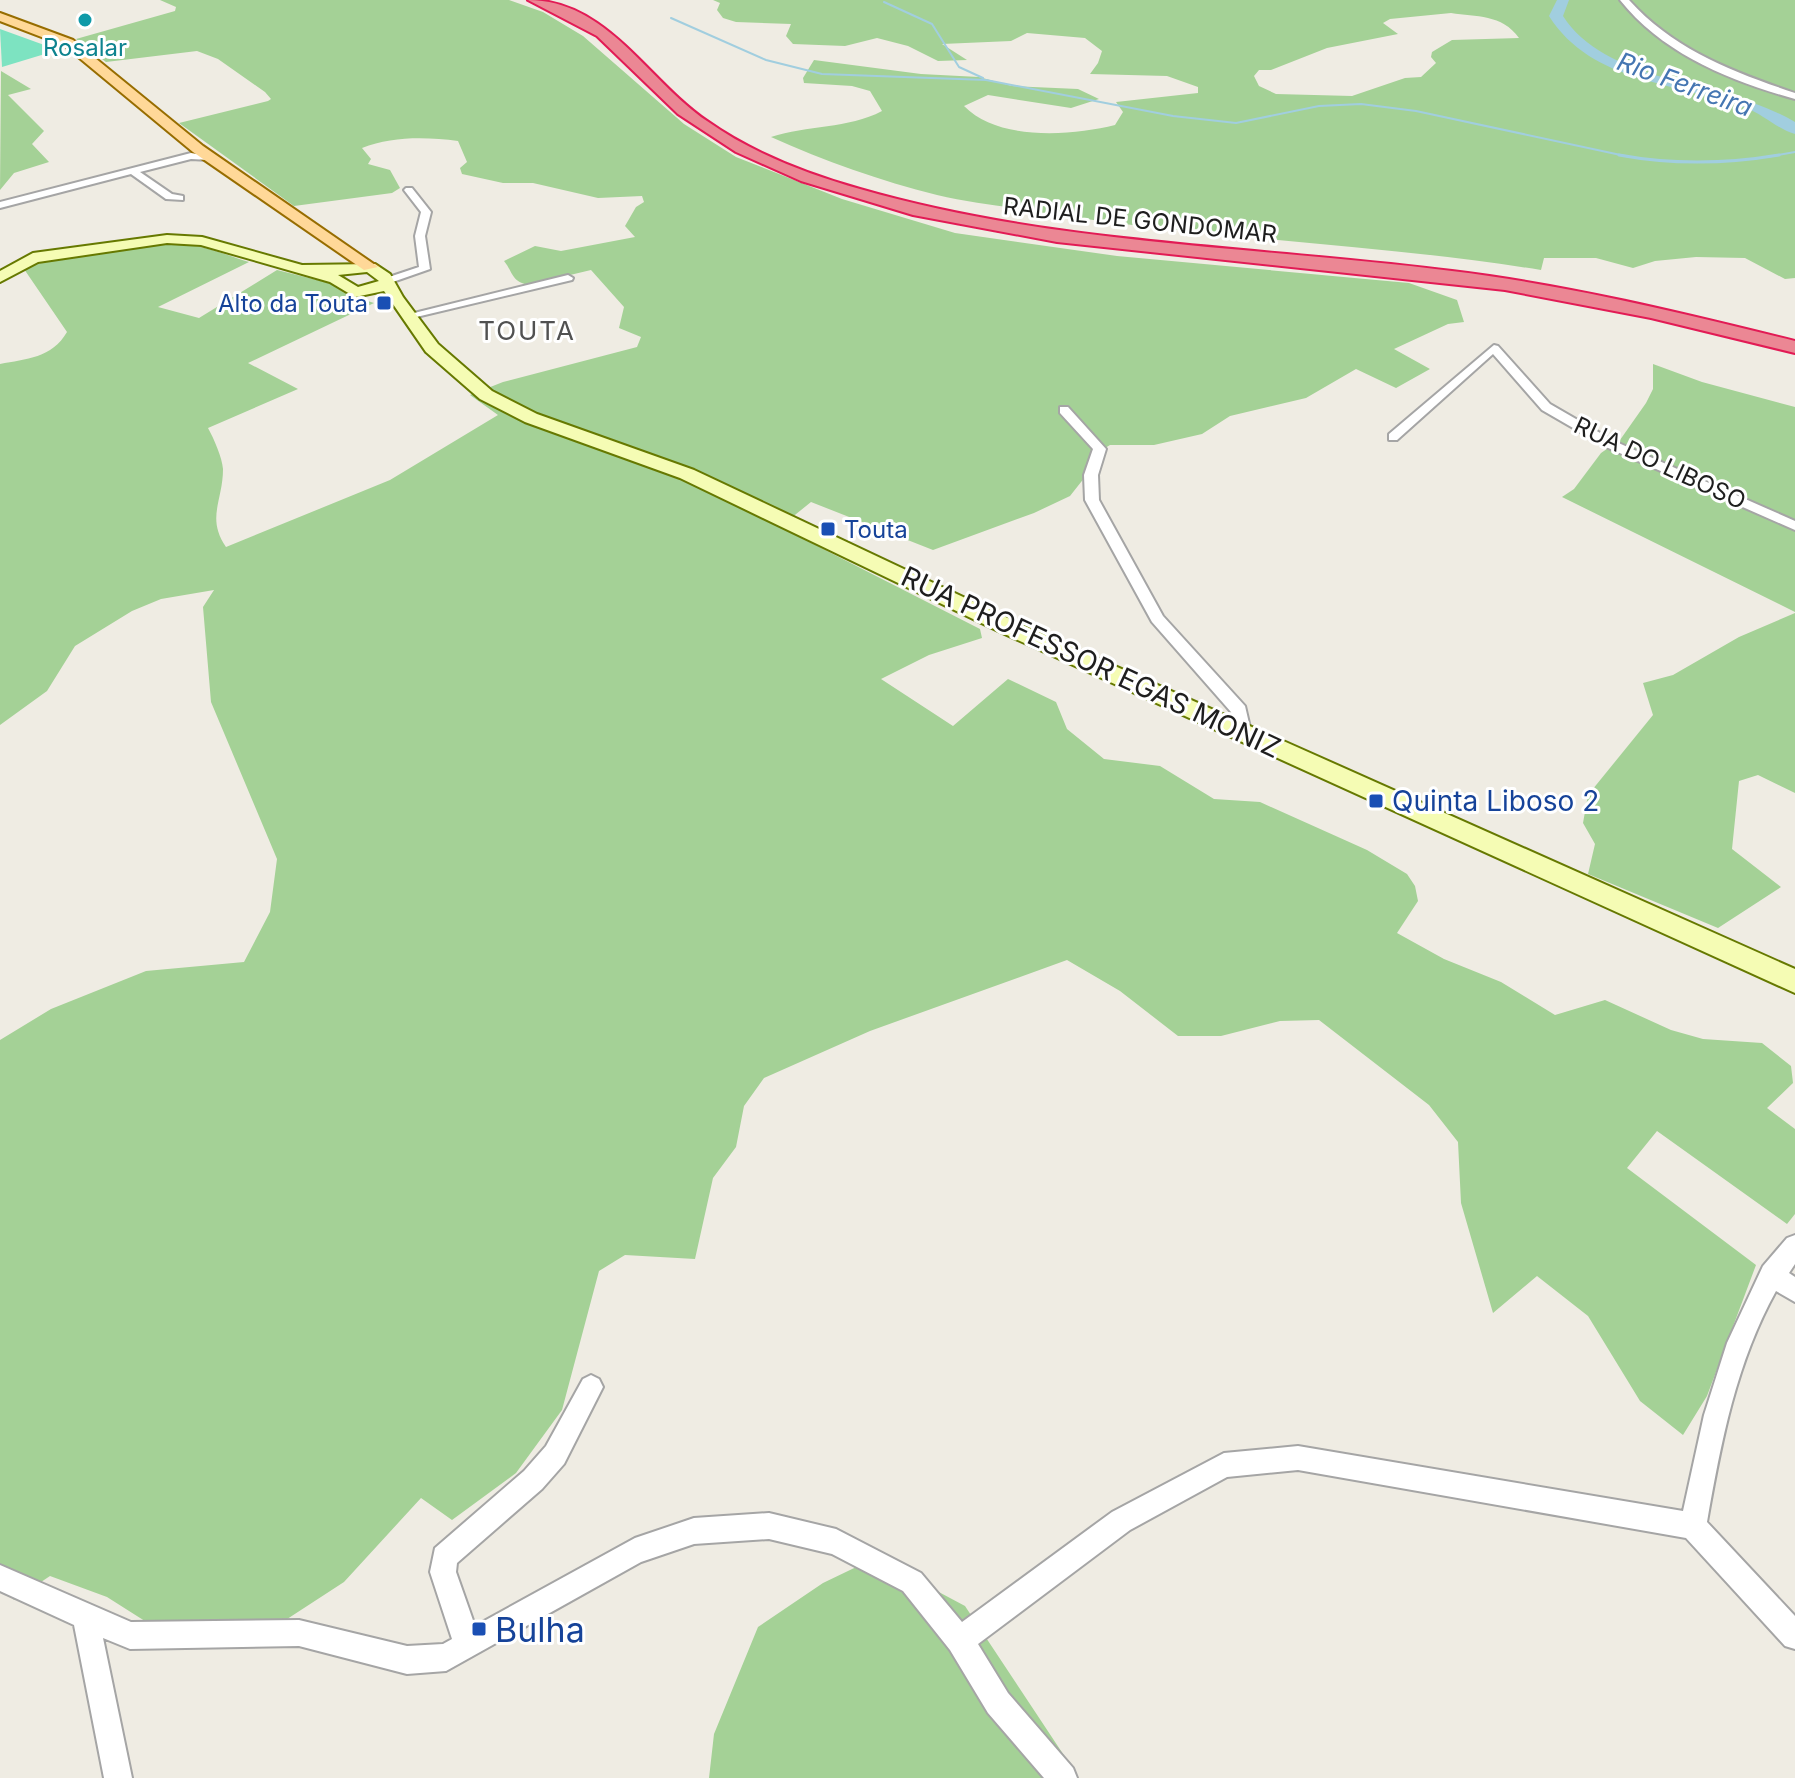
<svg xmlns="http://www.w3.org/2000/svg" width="1795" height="1778" viewBox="0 0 1795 1778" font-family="Inter,sans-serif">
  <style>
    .forest { fill: #a4d196; fill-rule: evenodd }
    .pitch { fill: #7de3c1 }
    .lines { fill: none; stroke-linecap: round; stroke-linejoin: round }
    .stream-far1 { stroke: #a1cedf; stroke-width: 2 }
    .stream { stroke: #a1cedf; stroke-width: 3 }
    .river { fill: #a1cedf; fill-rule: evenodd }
    .minor-casing { stroke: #a5a5a5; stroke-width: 4 }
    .tertiary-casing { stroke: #a5a5a5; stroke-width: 4 }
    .secondary-casing { stroke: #667900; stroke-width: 4 }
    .primary-casing { stroke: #976d00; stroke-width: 4 }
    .motorway-casing { stroke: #e21b55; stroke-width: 4 }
    .minor { fill: #fff; fill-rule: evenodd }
    .tertiary { fill: #fff; fill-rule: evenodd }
    .secondary { fill: #f5fcb4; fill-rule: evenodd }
    .primary { fill: #ffd898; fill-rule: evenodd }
    .motorway { fill: #eb8794; fill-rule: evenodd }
    .culture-dot { fill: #0f9aa8; stroke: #fff; stroke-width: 3 }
    .transit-dot { fill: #1a4fb4; stroke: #fff; stroke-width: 3 }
    .labels { text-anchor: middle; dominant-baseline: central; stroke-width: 6; stroke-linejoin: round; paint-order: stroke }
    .far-culture-label { font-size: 24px; fill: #0d838f; stroke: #fff }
    .far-street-label { font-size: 24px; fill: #1e1e1e; stroke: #fff }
    .far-transit-label { font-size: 24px; fill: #164399; stroke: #fff; text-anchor: end }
    .far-water-label { font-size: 26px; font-style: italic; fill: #4576b2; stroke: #fff }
    .far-neighbourhood-label { font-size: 26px; letter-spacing: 2px; fill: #515151; stroke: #fff }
    .street-label { font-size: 28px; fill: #1e1e1e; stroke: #fff }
    .transit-label { font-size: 28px; fill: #164399; stroke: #fff; text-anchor: start }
    .near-transit-label { font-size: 34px; fill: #164399; stroke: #fff; text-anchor: start }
  </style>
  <rect width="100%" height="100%" fill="#efece3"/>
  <path class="forest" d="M 160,0 L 509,0 L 543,12 L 583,36 L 684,124 L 736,157 L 842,199 L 955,233 L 1117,256 L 1409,283 L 1457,300 L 1464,322 L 1448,324 L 1394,349 L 1430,369 L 1396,388 L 1356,369 L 1306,398 L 1230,416 L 1202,434 L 1154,445 L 1110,445 L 1092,456 L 1085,477 L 1070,496 L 1034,513 L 933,550 L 811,502 L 780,527 L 980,629 L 982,638 L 929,655 L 881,679 L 953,726 L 1008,679 L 1056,702 L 1067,729 L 1104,759 L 1160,766 L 1214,799 L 1260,802 L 1367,850 L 1407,874 L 1415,886 L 1418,901 L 1397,933 L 1444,959 L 1501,982 L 1555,1015 L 1605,1000 L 1671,1030 L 1703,1039 L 1762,1043 L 1791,1066 L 1793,1083 L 1767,1108 L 1795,1129 L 1795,1214 L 1787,1224 L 1657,1131 L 1627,1168 L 1756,1265 L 1707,1396 L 1683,1435 L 1640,1401 L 1588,1316 L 1537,1276 L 1493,1313 L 1461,1203 L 1458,1142 L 1429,1105 L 1319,1020 L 1280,1021 L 1221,1036 L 1178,1036 L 1120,991 L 1067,960 L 870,1031 L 764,1078 L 744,1106 L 736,1147 L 713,1178 L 695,1259 L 625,1255 L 599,1271 L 562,1410 L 516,1473 L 452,1520 L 421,1498 L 344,1582 L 281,1623 L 159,1630 L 107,1597 L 50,1576 L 14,1600 L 0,1584 L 0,1040 L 51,1009 L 146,971 L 244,962 L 270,912 L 277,859 L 211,702 L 203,607 L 214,590 L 161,599 L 132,611 L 75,646 L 47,691 L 0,725 L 0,364 C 26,359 52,358 67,332 L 24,269 C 69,251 147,237 195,246 C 213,249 232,257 249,262 L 158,307 L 199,318 L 277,270 L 329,283 L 346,294 L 374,303 L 248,363 L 298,389 L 208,428 C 214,439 222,457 223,469 C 223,501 206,518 226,547 L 390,480 L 498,415 L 470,395 L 503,382 L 637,347 L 641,337 L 619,328 L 624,307 L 591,270 L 528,285 C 511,281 513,272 504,261 L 535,246 L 561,251 L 635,237 L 625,226 L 636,207 L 644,202 L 642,196 L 598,198 L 533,183 L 503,183 L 462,174 L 460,168 L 467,162 L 458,141 C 427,137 392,136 362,148 L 371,159 L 368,164 L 390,170 L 400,188 L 392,193 L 294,206 L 179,123 L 268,101 L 271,99 L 265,92 L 218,59 L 197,51 L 106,62 L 76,39 L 175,11 L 176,7 Z
    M 713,0 L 1795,0 L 1795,278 L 1785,279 L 1745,258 L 1696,257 L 1655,261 L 1633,268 L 1596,258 L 1544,258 L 1541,270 C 1374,243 1206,239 1039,212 C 1006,206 970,203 937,195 C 881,181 824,161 771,137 C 807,125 848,129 882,111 L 870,91 L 852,86 L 804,83 L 803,78 L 814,60 L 921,74 L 979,77 L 1012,86 L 1078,89 L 1099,99 L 1071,108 L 988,95 L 964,106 C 998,141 1071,136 1115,125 L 1123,112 L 1116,102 L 1198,93 L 1198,87 L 1167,76 L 1090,74 L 1098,63 L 1102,51 L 1085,38 L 1027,33 L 1011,41 L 942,44 L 967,60 L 938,61 L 908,46 L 877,38 L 845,46 L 793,44 L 786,36 L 791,24 L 736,22 L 723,18 L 717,10 L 720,3 ZM 1451,13 C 1476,17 1502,14 1519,38 L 1452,40 L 1432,52 L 1431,57 L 1436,63 L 1421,77 L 1405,78 L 1352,96 L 1276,94 L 1259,86 L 1254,76 L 1259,70 L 1271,70 L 1327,48 L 1398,34 L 1383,23 L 1390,19 Z
    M 1,71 L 31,89 L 8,95 L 44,131 L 32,144 L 49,162 L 14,173 L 0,190 Z
    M 1653,364 L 1702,382 L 1795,407 L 1795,612 L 1562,497 L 1574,489 L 1601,453 L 1620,440 L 1646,403 L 1653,389 Z
    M 1795,613 L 1795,793 L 1758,775 L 1739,781 L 1732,849 L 1781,887 L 1718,928 L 1588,874 L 1595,844 L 1583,823 L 1588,795 L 1653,715 L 1643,683 L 1673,675 L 1739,637 Z
    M 875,1558 L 965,1606 L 1071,1766 L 1069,1778 L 709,1778 L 714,1734 L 758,1627 L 823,1583 Z"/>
  <path class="pitch" d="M 0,29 L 58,50 L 2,67 Z"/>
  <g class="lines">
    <path class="stream-far1" d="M 884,2 L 932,24 L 959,67 L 983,78
      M 671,18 L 766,60 L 822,74 L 986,80 L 1173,116 L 1236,123 L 1319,106 L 1361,104 L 1416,111 L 1630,157
      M 1767,157 L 1795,152"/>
    <path class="stream" d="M 1619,155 C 1673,165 1726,164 1779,155"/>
    <path class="river" d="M 1557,0 L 1569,0 L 1563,16 C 1608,86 1726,80 1795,122 L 1795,134 C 1777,129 1763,114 1746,108 C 1678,82 1592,84 1549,16 Z"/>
    <g class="minor-casing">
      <path id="minor" d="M 191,153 L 214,157 L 209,160 L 191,159 L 140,172 L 172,194 L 183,196 L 183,200 L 166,199 L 131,174 L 0,208 L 0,202 Z
        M 406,188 L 412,188 L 431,212 L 425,236 L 430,269 L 387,284 L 382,281 L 383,279 L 419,267 L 415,236 L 421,212 L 404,190 Z
        M 568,275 L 573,278 L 572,280 L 408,319 L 402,316 Z
        M 1494,345 L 1498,346 L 1550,404 L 1614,441 L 1795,521 L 1795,530 L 1606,447 L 1542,410 L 1493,354 L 1397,440 L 1389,440 L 1389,434 Z
        M 1060,407 L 1068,407 L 1106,449 L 1098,475 L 1099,500 L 1163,616 L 1245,706 L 1251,732 L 1249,736 L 1237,736 L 1231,712 L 1152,622 L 1085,500 L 1084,475 L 1093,449 L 1060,413 Z
        M 1795,1235 L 1795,1264 L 1789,1273 L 1795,1277 L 1795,1302 L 1776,1291 C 1736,1363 1721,1442 1707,1522 L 1795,1616 L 1795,1649 L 1785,1646 L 1686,1538 L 1298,1470 L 1227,1477 L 1130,1530 L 978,1644 L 1008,1693 L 1073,1768 L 1077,1778 L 1044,1778 L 988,1713 L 950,1650 L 903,1591 L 832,1554 L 769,1539 L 694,1544 L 641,1562 L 446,1671 L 407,1674 L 299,1646 L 130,1649 L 103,1638 L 132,1778 L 104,1778 L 74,1625 L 0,1591 L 0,1565 L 131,1622 L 299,1620 L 407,1646 L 443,1644 L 452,1639 L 430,1572 L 435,1548 L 524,1471 L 546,1446 L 583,1379 L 591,1375 L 599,1379 L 603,1387 L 564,1464 L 542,1489 L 457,1563 L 456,1572 L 475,1626 L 635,1538 L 694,1518 L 769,1513 L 836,1529 L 921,1573 L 962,1622 L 1112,1512 L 1224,1453 L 1298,1446 L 1683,1511 L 1704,1415 L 1727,1343 L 1763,1266 L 1787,1238 Z"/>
    </g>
    <g class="tertiary-casing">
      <path id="tertiary" d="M 1620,0 L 1629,0 C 1674,50 1733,72 1795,93 L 1795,99 C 1730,81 1663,54 1620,0 Z"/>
    </g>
    <g class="secondary-casing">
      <path id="secondary" d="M 167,235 L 202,237 L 302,265 L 375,264 L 390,274 L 403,297 L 438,344 L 492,391 L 537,414 L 694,470 L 1014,621 L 1795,969 L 1795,993 L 998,631 L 680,478 L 525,422 L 480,399 L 426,352 L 384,291 L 355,297 L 330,282 L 201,245 L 167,243 L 38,262 L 0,282 L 0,271 L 33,253 ZM 367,272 L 379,281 L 358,287 L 338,275 Z"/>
    </g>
    <g class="primary-casing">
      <path id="primary" d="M 0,13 L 73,40 L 203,146 L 378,267 L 364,270 L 193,152 L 65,46 L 0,21 Z"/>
    </g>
    <g class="motorway-casing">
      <path id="motorway" d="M 528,0 C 607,0 648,81 707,121 C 752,153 807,174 860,189 C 1054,245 1254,246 1452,271 C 1568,285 1682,313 1795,341 L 1795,353 L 1651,318 L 1505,290 L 1057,242 L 913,215 L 801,181 L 736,152 L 678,114 L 597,36 Z"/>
    </g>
    <use href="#minor" class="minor"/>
    <use href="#tertiary" class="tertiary"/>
    <use href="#secondary" class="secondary"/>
    <use href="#primary" class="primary"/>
    <use href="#motorway" class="motorway"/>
  </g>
  <circle class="culture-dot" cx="85" cy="20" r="8"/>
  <g class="transit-dot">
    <rect x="376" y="295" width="16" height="16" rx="4"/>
    <rect x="820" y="521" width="16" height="16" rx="4"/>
    <rect x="1368" y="793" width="16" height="16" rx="4"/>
    <rect x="471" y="1621" width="16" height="16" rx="4"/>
  </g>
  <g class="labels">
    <g class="far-culture-label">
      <text x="85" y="47">Rosalar</text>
    </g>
    <g class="far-street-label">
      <text transform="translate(1140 220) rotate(6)">RADIAL DE GONDOMAR</text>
      <text transform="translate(1660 463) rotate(25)">RUA DO LIBOSO</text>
    </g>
    <g class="far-transit-label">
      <text x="368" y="303">Alto da Touta</text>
      <text x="844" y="529" text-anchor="start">Touta</text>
    </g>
    <g class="far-water-label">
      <text transform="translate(1685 84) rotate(20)">Rio Ferreira</text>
    </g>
    <g class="far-neighbourhood-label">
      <text x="527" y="330">TOUTA</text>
    </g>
    <g class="street-label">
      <text transform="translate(1091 662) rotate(25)">RUA PROFESSOR EGAS MONIZ</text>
    </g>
    <g class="transit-label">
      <text x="1392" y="801">Quinta Liboso 2</text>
    </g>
    <g class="near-transit-label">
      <text x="495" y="1629">Bulha</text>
    </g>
  </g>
</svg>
